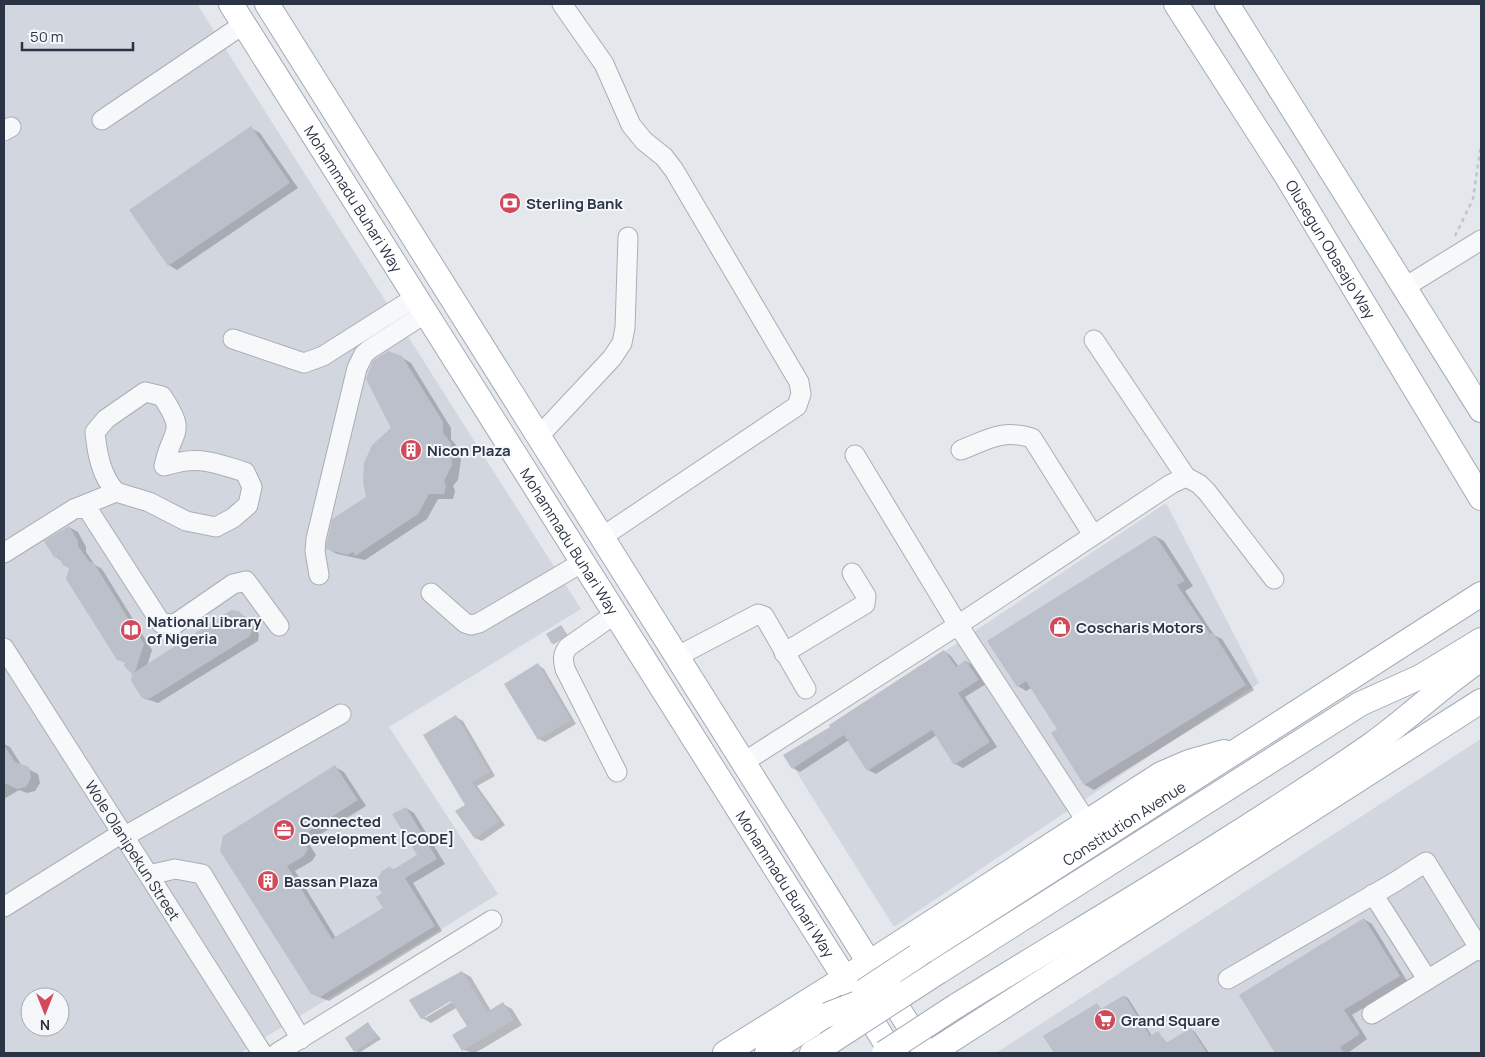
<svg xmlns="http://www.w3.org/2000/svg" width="1485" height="1057" viewBox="0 0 1485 1057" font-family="Manrope,sans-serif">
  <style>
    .built { fill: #d2d6de; fill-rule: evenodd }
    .shadow { fill: #0003; fill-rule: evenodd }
    .building { fill: #bbc0ca }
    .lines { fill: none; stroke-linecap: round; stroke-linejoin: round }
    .minor-casing { stroke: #a9aeb7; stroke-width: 21 }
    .major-casing { stroke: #a3abb8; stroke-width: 26 }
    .path { stroke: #c2c5cb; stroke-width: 2.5; stroke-dasharray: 4 4; stroke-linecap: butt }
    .minor { stroke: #f7f8fa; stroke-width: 19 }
    .major { stroke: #fff; stroke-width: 24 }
    .major-bridge-casing { stroke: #a3abb8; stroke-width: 26; stroke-linecap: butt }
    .major-bridge { stroke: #fff; stroke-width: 24 }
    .labels { text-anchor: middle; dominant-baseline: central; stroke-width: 4; stroke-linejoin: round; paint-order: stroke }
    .street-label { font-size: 15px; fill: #2b3445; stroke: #f4f6f9 }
    .poi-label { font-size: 15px; font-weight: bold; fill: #2b3445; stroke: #f4f6f9; text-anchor: start }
  </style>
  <rect width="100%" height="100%" fill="#e4e7ec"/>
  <path class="built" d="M 4,4 L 197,4 L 581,609 L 389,727 L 498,894 L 240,1053 L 4,1053 ZM 30,997 L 60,997 L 60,1027 L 30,1027 Z
    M 1166,503 L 1259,683 L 894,927 L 787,757 Z
    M 1481,739 L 1481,1053 L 996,1053 Z"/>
  <path class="shadow" d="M 251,128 L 260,133 L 298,188 L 177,270 L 169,265 Z
    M 401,357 L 411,363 L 451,428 L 451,439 L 459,449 L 461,460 L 458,480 L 453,486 L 455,491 L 453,499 L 438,499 L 427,519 L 365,560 L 337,554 L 328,549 L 367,498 L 393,429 Z
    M 69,527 L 78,532 L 86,547 L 86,552 L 95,565 L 102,569 L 152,650 L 147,666 L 239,613 L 247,618 L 259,634 L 258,641 L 158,703 L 143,698 L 134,674 L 126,663 L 118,659 L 70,568 L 55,556 Z
    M 1155,536 L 1164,541 L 1193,586 L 1185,591 L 1214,635 L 1222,639 L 1254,690 L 1094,790 L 1085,785 L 1053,733 L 1059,730 L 1031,688 L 1026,691 L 1018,686 Z
    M 561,626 L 567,635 L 554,644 L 552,643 Z
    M 944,651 L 951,656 L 959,667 L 966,661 L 974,666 L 986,684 L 965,697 L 997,747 L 963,768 L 955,764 L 937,735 L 876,774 L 868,770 L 849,740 L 800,772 L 793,768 L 832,727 Z
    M 538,665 L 544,669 L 576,724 L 545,742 L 539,739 Z
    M 456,717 L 463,721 L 495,776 L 477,786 L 505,825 L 482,841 L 475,838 L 467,805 Z
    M 4,744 L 10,747 L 22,766 L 38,774 L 40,783 L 35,791 L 27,793 L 19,790 L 4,799 Z
    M 335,767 L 344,772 L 366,806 L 308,842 L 316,855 L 312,861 L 295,871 L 336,938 L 385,909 L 383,894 L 390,868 L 394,870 L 419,856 L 406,808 L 414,813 L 445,864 L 413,883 L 442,931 L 329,1001 L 312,994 L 221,850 Z
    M 1364,919 L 1372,924 L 1407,981 L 1352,1015 L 1367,1039 L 1348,1053 L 1279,1053 L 1240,995 Z
    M 462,972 L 471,977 L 491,1011 L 503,1004 L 512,1009 L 522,1025 L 475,1053 L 463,1050 L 468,1027 L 456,1008 L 431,1023 L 422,1018 ZM 456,997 L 457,999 L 425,1018 L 425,1015 Z
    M 1124,996 L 1128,998 L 1152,1036 L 1158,1033 L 1168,1044 L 1191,1029 L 1195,1032 L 1209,1053 L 1055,1053 L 1045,1036 L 1097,1005 L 1103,1010 Z
    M 368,1024 L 381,1039 L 359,1053 L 355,1051 Z"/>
  <path class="building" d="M 251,126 L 290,183 L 168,266 L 129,210 Z
    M 388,351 L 402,356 L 443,422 L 443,433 L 451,443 L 452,465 L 444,481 L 446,486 L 444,494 L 429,494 L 418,514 L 355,556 L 353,552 L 347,555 L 326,549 L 327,541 L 332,519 L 366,497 L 363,481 L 364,463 L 372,445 L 391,428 L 366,379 L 373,361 Z
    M 69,526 L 78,541 L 78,546 L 89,561 L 94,563 L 144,644 L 135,672 L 231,610 L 239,611 L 252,628 L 250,636 L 149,699 L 142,698 L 131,681 L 132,674 L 124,666 L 125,662 L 117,660 L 66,579 L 69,568 L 63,565 L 59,558 L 54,557 L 44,541 Z
    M 1155,535 L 1185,581 L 1177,585 L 1210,634 L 1213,632 L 1246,685 L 1084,785 L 1051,733 L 1057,729 L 1026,681 L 1017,687 L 987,641 Z
    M 561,625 L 567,634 L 552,644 L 546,634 Z
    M 944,650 L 956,667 L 966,660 L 979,680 L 958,693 L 990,742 L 954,765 L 932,730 L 867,771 L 844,735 L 792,769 L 783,755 L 830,727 L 829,725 Z
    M 538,663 L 571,720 L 538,740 L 504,684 Z
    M 456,715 L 490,772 L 472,782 L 499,821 L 475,839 L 455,811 L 465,805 L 423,735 Z
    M 4,745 L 15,762 L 29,767 L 31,778 L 26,787 L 17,789 L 4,783 Z
    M 335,765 L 358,800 L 300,837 L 308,849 L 304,856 L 287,866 L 332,939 L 383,908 L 376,897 L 382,893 L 375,883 L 382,871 L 390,866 L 392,870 L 417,855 L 392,814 L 406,807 L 437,859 L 405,878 L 435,926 L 320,997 L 311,994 L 220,851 L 223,836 Z
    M 1364,918 L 1400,976 L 1344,1010 L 1360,1034 L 1340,1047 L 1344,1053 L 1275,1053 L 1239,995 Z
    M 462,971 L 487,1012 L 503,1002 L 514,1020 L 462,1051 L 452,1035 L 467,1026 L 451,1001 L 421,1019 L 409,1000 Z
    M 1124,995 L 1150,1036 L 1158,1031 L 1166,1043 L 1191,1028 L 1207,1053 L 1054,1053 L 1043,1036 L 1097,1003 L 1101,1009 Z
    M 368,1022 L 377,1037 L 354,1052 L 345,1038 Z"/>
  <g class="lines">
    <g class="minor-casing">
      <g id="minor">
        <path d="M 562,4 L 604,64 L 631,125 L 644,141 L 664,157 L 674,170 L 799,382 L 801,394 L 797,406 L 602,537"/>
        <path d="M 102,120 L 244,24"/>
        <path d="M 4,131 L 11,127"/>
        <path d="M 1405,287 L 1481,240"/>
        <path d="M 233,339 L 304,363 L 323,356 L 416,297"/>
        <path d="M 1094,340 L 1186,477"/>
        <path d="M 540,435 L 612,358 L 622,343 L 625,328 L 628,237"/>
        <path d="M 961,450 C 989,439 1002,429 1032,438 L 1093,535"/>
        <path d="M 855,455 L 958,625 L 1171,484 L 1186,477 L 1199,484 L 1207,492 L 1274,579"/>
        <path d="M 74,509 L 116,492 C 101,476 97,453 95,432 L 106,419 L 145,392 L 162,396 C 188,436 172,427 164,466 C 199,455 212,462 245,472 L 252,487 L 248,505 L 233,518 L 216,527 L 186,521 L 149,502 L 116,492"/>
        <path d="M 4,553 L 74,509 L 83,508 L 89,511 L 161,623 L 175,624 L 233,584 L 246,581 L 279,626"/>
        <path d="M 319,575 L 315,551 L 316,539 L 357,368 L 364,354 L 370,349 L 426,313"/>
        <path d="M 431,593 L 465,623 L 471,625 L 479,623 L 583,562"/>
        <path d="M 615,614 L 568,647 C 562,655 563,660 565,669 L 617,772"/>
        <path id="s1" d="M 4,648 L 262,1053"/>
        <path d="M 784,653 L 865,604 L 866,596 L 852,573"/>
        <path d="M 678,656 L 758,614 L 764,616 L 806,689"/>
        <path d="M 744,762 L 958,625 L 1087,822"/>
        <path d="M 125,836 L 341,714"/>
        <path d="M 149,875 L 175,869 L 202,874 L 301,1039"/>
        <path d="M 1373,894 L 1427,979"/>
        <path d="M 4,907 L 122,833"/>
        <path d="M 1228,979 L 1395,882 L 1426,862 L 1481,951"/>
        <path d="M 1372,1014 L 1479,948"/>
        <path d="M 277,1053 L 492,920"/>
      </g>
    </g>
    <g class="major-casing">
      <g id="major">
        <path id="s2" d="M 231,4 L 892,1053"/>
        <path d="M 267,4 L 926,1053"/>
        <path id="s3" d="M 1176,4 L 1286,175 L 1481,498"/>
        <path d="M 1227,4 L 1481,410"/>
        <path id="s4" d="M 917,956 L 1481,594"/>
        <path d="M 938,972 L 1360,704 L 1420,677 L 1481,640"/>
        <path d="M 956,1006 C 1095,920 1237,838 1371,745 C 1409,718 1442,685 1481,659"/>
        <path d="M 725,1053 L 869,963 L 1161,774 L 1189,762 L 1224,752"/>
        <path d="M 767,1053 L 827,1015"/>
        <path d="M 812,1053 L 827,1044"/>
        <path d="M 931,1053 L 1481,701"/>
      </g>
    </g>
    <path class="path" d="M 1455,236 L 1473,199 L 1481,144"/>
    <use href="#minor" class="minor"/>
    <use href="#major" class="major"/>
    <g class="major-bridge-casing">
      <path id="major-bridge" d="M 864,991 L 917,956
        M 827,1015 L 892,990
        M 827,1044 L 938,972
        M 884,1053 L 956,1006"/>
    </g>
    <use href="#major-bridge" class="major-bridge"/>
  </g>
  <defs>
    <g id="bank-disc" transform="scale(1.125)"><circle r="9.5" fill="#d1495b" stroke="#f4f6f9"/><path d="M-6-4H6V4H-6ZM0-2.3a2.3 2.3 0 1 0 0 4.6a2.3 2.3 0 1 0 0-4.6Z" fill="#fff"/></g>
    <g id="building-disc" transform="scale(1.125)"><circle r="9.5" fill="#d1495b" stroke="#f4f6f9"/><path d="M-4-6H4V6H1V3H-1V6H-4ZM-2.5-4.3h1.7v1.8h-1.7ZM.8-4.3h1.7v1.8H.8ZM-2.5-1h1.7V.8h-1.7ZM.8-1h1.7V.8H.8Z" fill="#fff"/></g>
    <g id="shop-disc" transform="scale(1.125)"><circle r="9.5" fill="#d1495b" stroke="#f4f6f9"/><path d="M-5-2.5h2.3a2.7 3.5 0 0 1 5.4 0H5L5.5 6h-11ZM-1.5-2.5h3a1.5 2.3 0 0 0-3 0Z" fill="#fff"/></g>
    <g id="library-disc" transform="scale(1.125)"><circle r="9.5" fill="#d1495b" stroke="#f4f6f9"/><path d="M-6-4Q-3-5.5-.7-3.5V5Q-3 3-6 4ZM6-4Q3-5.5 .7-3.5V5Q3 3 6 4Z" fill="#fff"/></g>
    <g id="office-disc" transform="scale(1.125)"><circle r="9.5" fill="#d1495b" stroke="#f4f6f9"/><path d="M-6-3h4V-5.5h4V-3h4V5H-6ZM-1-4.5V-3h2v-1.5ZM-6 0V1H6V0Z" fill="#fff"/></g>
    <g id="supermarket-disc" transform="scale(1.125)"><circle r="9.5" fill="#d1495b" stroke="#f4f6f9"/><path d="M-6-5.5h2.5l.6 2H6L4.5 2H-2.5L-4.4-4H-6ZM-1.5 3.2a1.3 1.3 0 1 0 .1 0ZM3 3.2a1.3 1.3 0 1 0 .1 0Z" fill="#fff"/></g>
  </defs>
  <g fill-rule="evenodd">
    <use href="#bank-disc" x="510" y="203"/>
    <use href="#building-disc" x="411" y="450"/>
    <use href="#shop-disc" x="1060" y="627"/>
    <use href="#library-disc" x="131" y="630"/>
    <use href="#office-disc" x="284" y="830"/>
    <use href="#building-disc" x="268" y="881"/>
    <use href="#supermarket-disc" x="1105" y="1020"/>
  </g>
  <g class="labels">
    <g class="street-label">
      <text stroke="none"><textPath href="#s2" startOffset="230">Mohammadu Buhari Way</textPath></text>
      <text stroke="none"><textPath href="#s3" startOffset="290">Olusegun Obasajo Way</textPath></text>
      <text stroke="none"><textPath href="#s2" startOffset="635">Mohammadu Buhari Way</textPath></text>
      <text stroke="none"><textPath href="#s4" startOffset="246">Constitution Avenue</textPath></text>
      <text stroke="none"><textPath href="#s1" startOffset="240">Wole Olanipekun Street</textPath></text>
      <text stroke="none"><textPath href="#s2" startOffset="1040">Mohammadu Buhari Way</textPath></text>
    </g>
    <g class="poi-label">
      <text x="526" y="203">Sterling Bank</text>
      <text x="427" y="450">Nicon Plaza</text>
      <text x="147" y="621">National Library<tspan x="147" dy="17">of Nigeria</tspan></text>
      <text x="1076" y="627">Coscharis Motors</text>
      <text x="300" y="821">Connected<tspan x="300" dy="17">Development [CODE]</tspan></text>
      <text x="284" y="881">Bassan Plaza</text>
      <text x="1121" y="1020">Grand Square</text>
    </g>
  </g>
  <rect width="1485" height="1057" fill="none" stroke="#2b3445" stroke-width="10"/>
  <g transform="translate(45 1012) rotate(180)"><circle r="24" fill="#f4f6f9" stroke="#a4a8b1"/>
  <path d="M0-4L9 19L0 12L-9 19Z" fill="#d1495b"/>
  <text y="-8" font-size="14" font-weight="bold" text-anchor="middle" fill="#2b3445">N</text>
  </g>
  <path d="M22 42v8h111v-8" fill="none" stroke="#2b3445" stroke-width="2.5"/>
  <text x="30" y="42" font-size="15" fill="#2b3445" stroke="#f4f6f9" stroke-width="4" paint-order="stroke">50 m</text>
</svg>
